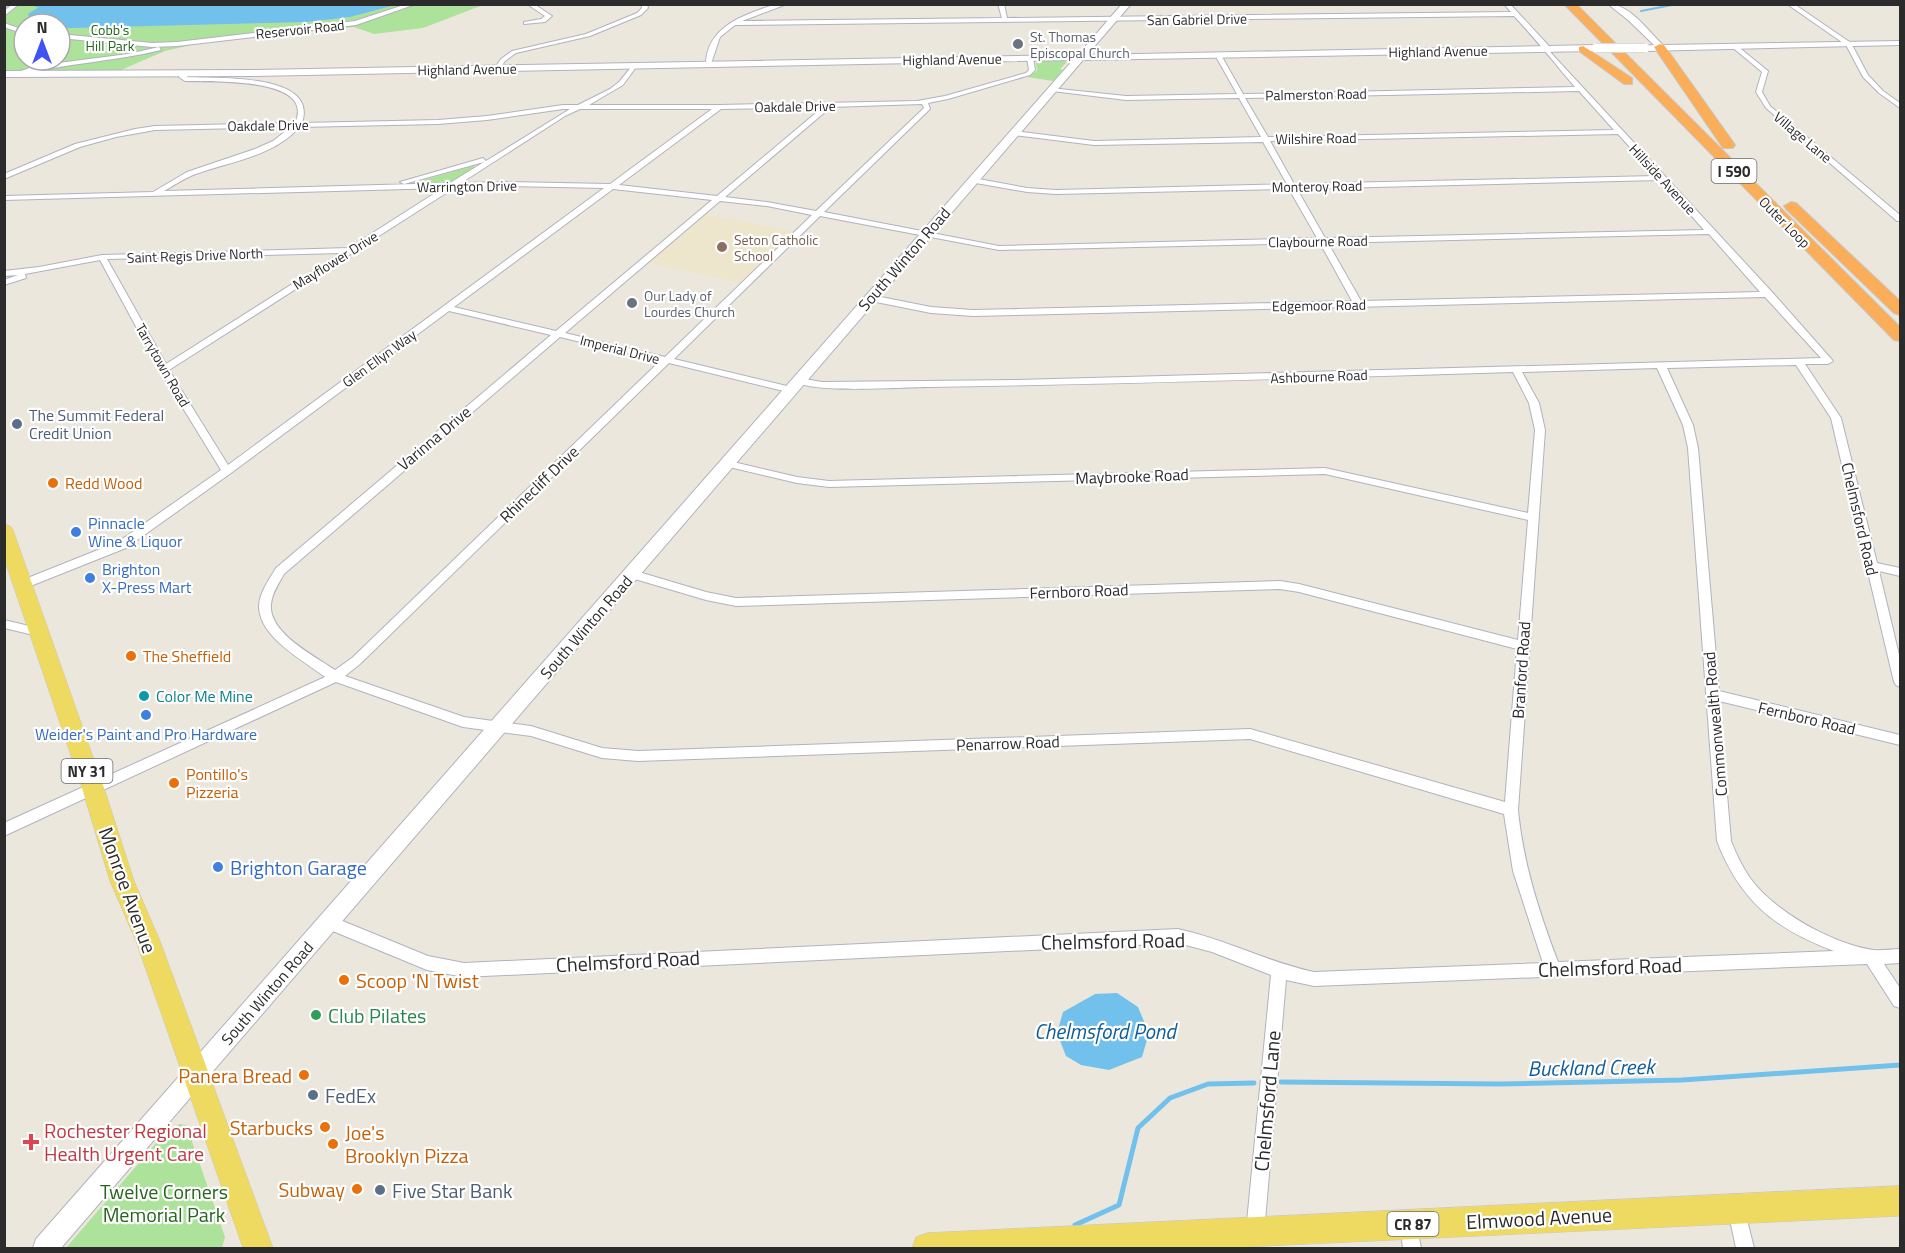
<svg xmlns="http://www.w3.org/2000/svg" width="1905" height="1253" viewBox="0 0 1905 1253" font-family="'Titillium Web',sans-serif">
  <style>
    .education { fill: #ede6cd }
    .green { fill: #ade29b; fill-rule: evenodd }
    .water { fill: #72c1ec }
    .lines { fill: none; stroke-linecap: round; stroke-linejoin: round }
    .stream-far1 { stroke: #72c1ec; stroke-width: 2 }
    .stream { stroke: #72c1ec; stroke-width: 5 }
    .street-casing { stroke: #b1b2be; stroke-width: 2 }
    .secondary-casing { stroke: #b1b2be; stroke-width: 2 }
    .primary-casing { stroke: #c8c8c8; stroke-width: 1 }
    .highway-casing { stroke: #c8c8c8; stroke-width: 2 }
    .street { fill: #fff; fill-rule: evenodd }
    .secondary { fill: #fff; fill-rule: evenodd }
    .primary { fill: #eed961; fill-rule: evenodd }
    .highway { fill: #fbae5a; fill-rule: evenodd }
    .secondary-bridge-casing { stroke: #b1b2be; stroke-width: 10; stroke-linecap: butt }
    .secondary-bridge { stroke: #fff; stroke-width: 9 }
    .worship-dot { fill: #6b7280; stroke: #fff; stroke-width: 2 }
    .education-dot { fill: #8d6e63; stroke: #fff; stroke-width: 2 }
    .service-dot { fill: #5c6f8a; stroke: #fff; stroke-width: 2 }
    .food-dot { fill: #e8710a; stroke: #fff; stroke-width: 2 }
    .shop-dot { fill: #3f7fe0; stroke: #fff; stroke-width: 2 }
    .culture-dot { fill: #0f9aa8; stroke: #fff; stroke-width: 2 }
    .leisure-dot { fill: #2e9e5b; stroke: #fff; stroke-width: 2 }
    .health-dot { fill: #e0444e; stroke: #fff; stroke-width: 2 }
    .labels { text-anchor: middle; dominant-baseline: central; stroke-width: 4.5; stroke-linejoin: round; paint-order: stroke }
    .far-street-label { font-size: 14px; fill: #2b2b2b; stroke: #fff }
    .far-park-label { font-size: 14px; fill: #25661c; stroke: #fff }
    .far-worship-label { font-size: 14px; fill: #5b616d; stroke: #fff; text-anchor: start }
    .far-education-label { font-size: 14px; fill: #785e54; stroke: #fff; text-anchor: start }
    .shield { fill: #fff; stroke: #6b6b6b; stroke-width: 1.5 }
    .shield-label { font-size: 15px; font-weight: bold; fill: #2b2b2b }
    .street-label { font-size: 16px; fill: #2b2b2b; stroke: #fff }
    .service-label { font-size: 16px; fill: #4e5e75; stroke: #fff; text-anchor: start }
    .food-label { font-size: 16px; fill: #c56008; stroke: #fff; text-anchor: start }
    .shop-label { font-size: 16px; fill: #366cbe; stroke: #fff; text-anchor: start }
    .culture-label { font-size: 16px; fill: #0d838f; stroke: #fff; text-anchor: start }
    .near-shop-label { font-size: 20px; fill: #366cbe; stroke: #fff; text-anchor: start }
    .near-street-label { font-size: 20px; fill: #2b2b2b; stroke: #fff }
    .near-food-label { font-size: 20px; fill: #c56008; stroke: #fff; text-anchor: end }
    .near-leisure-label { font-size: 20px; fill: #27864d; stroke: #fff; text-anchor: start }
    .near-service-label { font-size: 20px; fill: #4e5e75; stroke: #fff; text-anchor: start }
    .near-health-label { font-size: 20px; fill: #be3a42; stroke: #fff; text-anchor: start }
    .near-park-label { font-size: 20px; fill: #25661c; stroke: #fff }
    .near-water-label { font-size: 21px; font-style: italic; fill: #105e99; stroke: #fff }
  </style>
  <rect width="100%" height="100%" fill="#ece7dd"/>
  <path class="education" d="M 705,214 L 794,231 L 741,283 L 647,263 Z"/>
  <path class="green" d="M 4,5 L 483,5 L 423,28 L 374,34 L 354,27 L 200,43 L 165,51 L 121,70 L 5,70 ZM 24,24 L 60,24 L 60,60 L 24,60 Z
    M 1065,60 L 1066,63 L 1060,69 L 1063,70 L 1053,81 L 1027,77 L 1037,71 L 1036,63 L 1038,61 Z
    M 473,166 L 476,167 L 449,183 L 409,184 Z
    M 180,1124 L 186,1125 L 188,1130 L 225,1237 L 222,1248 L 66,1248 L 168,1129 Z"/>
  <path class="water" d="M 38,5 L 38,4 L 395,5 L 350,17 L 307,22 L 73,28 L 60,28 L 60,24 L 37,24 L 31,21 L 28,14 L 39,7 L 34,7 Z
    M 1117,993 L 1138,1007 L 1149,1033 L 1142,1057 L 1109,1070 L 1081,1065 L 1066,1056 L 1057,1033 L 1063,1012 L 1095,994 Z"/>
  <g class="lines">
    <path class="stream-far1" d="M 1641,11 L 1677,4"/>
    <path class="stream" d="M 1281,1082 L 1501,1084 L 1682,1080 L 1900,1065
      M 1075,1225 L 1119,1205 L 1138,1128 L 1170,1098 L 1208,1084 L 1254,1083"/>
    <g class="street-casing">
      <path id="street" d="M 13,4 L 19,4 L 4,16 L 4,11 Z
        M 407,4 L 416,4 L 356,25 L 177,46 L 152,47 L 60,38 L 60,34 L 152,43 L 177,42 L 355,21 Z
        M 527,4 L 534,4 L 552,16 L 545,22 L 524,24 L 524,22 L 541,19 L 545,16 Z
        M 641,4 L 647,4 L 648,8 L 641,15 L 590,36 L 516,53 L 505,61 L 499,70 L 494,69 L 501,59 L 512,51 L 586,34 L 637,13 L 642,8 Z
        M 777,4 L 787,4 L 742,21 L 1002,18 L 998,4 L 1004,4 L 1007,18 L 1511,12 L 1504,4 L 1510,4 L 1548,45 L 1551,53 L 1772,292 L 1833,361 L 1828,364 L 1805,364 L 1841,418 L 1877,563 L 1900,568 L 1900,576 L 1879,571 L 1900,659 L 1900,687 L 1896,685 L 1894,682 L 1867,568 L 1864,565 L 1865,563 L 1831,418 L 1796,365 L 1667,368 L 1693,425 L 1698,448 L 1719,691 L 1900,735 L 1900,745 L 1719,701 L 1731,841 C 1736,854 1742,866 1750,878 C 1775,912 1831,943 1873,950 C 1881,951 1892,949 1900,949 L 1900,963 L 1884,964 L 1900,988 L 1900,1008 L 1894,1006 L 1867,964 L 1314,986 L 1286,980 L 1264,1232 L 1261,1238 L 1255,1241 L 1249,1238 L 1246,1232 L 1271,975 L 1212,952 L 1178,943 L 464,977 L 427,970 L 323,927 L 320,922 L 323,917 L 328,915 L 428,956 L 464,963 L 1178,929 C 1225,939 1267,962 1314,972 L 1543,963 L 1513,871 L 1504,814 L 1250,739 L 638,761 L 602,758 L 531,736 L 463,727 L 336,682 L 4,836 L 4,823 L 325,677 C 303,660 260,638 259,607 C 259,593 269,580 276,568 L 551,335 L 449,311 L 231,473 L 126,548 L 28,587 L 20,587 L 18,584 L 20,581 L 118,542 L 221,470 L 159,369 L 100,260 L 25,274 L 26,278 L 4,285 L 4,280 L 18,275 L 4,276 L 4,271 L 39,267 L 102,255 L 349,248 L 443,188 L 4,200 L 4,196 L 153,192 L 187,172 L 255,149 L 273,141 L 291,127 L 155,130 L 116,137 L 80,147 L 4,179 L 4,174 L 75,144 L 135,129 L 155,126 L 295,123 C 317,76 208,82 185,81 L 179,77 L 183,73 L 187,73 L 187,77 C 215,79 319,72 302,123 L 438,120 L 487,116 L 563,105 L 578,105 L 610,89 L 619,82 L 633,65 L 636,67 L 623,85 L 589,105 L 719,105 L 917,101 L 945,96 L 1026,73 L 1029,70 L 1027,58 L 1030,56 L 1033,58 L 1035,70 L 1030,75 L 948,99 L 928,103 L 930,109 L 824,212 L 999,246 L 1317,238 L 1289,189 L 1056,194 L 1027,192 L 970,182 L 970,178 L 973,178 L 1027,188 L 1056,190 L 1287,184 L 1263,142 L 1094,145 L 1014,135 L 1011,133 L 1014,131 L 1094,141 L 1261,137 L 1239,98 L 1126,100 L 1052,91 L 1050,90 L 1050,88 L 1126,96 L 1237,94 L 1215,55 L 1218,53 L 1221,55 L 1243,94 L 1575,87 C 1554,63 1536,39 1514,16 L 735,25 L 720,37 L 711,64 L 706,65 C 706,26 745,14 777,4 ZM 1579,91 L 1614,130 L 1268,137 L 1245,98 ZM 922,104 L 924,108 L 816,211 L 767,202 L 725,197 L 831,107 ZM 823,107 L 717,196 L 619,185 L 721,109 ZM 563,109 L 570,109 L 486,161 L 483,158 L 400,182 L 404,184 L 484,162 L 450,183 L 164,191 C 173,186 183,179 193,175 C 227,162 274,157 299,127 L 438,124 L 487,120 ZM 580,109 L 712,109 L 610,184 L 508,182 L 461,183 L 565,116 ZM 1618,134 L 1656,176 L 1294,184 L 1270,141 ZM 1660,180 L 1704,230 L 1325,238 L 1297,189 ZM 508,186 L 604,188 L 228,465 L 169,370 L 454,188 ZM 613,189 L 712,200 L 556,331 L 454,307 ZM 720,201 L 767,206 L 812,215 L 665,357 L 565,333 ZM 820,216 L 999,250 L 1320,243 L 1352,301 L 973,310 L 931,307 L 871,295 L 867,298 L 871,301 L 931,313 L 973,316 L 1765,297 L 1821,358 L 1017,380 L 822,382 L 799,378 L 794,381 C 812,394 902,387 929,387 C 1123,384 1318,378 1513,372 L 1529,403 L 1535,430 L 1528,513 L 1325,468 L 829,481 L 797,477 L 729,461 L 724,464 L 725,466 L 797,483 L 829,487 L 1325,474 L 1528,520 L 1518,640 L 1299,584 L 1280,581 L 736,598 L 706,592 L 632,570 L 626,574 L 628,577 L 706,600 L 736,606 L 1280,589 L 1299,592 L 1517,649 L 1505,802 L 1250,729 L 638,751 L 602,748 L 531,726 L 464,717 L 345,676 L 360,664 L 669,363 L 792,393 L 795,392 L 795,388 L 674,359 ZM 1709,234 L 1760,292 L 1361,301 L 1328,243 ZM 341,253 L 166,364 L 107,259 ZM 560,337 L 660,361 L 352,658 L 335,670 C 315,656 268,633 271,604 C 272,593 279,583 284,574 ZM 1657,368 L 1683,425 L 1688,448 L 1717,841 C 1740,901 1775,929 1834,951 L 1558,962 C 1539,912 1523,863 1518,810 L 1545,430 L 1539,403 L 1522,372 Z
        M 1787,4 L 1794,4 L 1851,43 L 1868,75 L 1883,91 L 1900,103 L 1900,108 L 1879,93 L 1863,77 L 1846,45 Z
        M 4,23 L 24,30 L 24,34 L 4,27 Z
        M 1732,45 L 1736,45 L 1768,71 L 1762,92 L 1770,106 L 1900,215 L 1900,221 L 1897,221 L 1766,108 L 1756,92 L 1762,72 L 1732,47 Z
        M 159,47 L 161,50 C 113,62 63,63 16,76 L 13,74 L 35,66 L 128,54 Z
        M 4,620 L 42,629 L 44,632 L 38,636 L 4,628 Z
        M 1737,1201 L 1743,1204 L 1754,1248 L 1736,1248 L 1728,1210 L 1731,1204 Z
        M 1409,1216 L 1415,1219 L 1421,1248 L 1403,1248 L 1400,1225 L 1403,1219 Z"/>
    </g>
    <g class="secondary-casing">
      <path id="secondary" d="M 1122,4 L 1131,4 L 1087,55 L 1596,45 L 1600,48 L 1596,51 L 1083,60 L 61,1248 L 33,1248 L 36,1239 L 1073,60 L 251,76 L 4,77 L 4,71 L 251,70 L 1078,55 Z
        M 1608,4 C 1630,4 1648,31 1663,45 L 1900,41 L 1900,45 L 1645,51 L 1642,50 L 1642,46 L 1654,45 L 1628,20 Z"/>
    </g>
    <g class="primary-casing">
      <path id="primary" d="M 4,524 L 10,526 L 13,530 L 104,788 L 134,881 L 160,941 L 273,1248 L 243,1248 L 136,941 L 110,881 L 82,788 L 4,558 Z
        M 1900,1186 L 1900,1216 L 1223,1248 L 912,1248 L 916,1237 L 927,1233 Z"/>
    </g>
    <g class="highway-casing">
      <path id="highway" d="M 1564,4 L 1576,4 L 1900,327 L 1900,341 L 1894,340 Z
        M 1660,44 L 1664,45 L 1733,142 L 1735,145 L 1733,148 L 1723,148 L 1654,47 Z
        M 1583,46 L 1632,78 L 1632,84 L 1624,84 L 1579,51 L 1579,47 Z
        M 1791,202 L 1796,203 L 1900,301 L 1900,315 L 1894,313 L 1786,209 L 1784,206 Z"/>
    </g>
    <use href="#street" class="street"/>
    <use href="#secondary" class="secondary"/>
    <use href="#primary" class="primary"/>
    <use href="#highway" class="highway"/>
    <g class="secondary-bridge-casing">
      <path id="secondary-bridge" d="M 1596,48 L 1645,48"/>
    </g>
    <use href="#secondary-bridge" class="secondary-bridge"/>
  </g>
  <g class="worship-dot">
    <circle cx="1018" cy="44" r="6"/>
    <circle cx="632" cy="303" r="6"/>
  </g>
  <circle class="education-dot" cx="722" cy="247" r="6"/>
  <g class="service-dot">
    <circle cx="17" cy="424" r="6"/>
    <circle cx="313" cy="1095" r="6"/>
    <circle cx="380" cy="1190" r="6"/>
  </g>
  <g class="food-dot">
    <circle cx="53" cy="483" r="6"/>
    <circle cx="131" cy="656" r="6"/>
    <circle cx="174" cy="783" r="6"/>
    <circle cx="344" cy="980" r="6"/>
    <circle cx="304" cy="1075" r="6"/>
    <circle cx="325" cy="1127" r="6"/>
    <circle cx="333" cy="1144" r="6"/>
    <circle cx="357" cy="1189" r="6"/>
  </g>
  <g class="shop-dot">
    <circle cx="76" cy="532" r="6"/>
    <circle cx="90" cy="578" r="6"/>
    <circle cx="146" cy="715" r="6"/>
    <circle cx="218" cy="867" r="6"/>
  </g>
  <circle class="culture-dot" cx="144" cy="696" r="6"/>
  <circle class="leisure-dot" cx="316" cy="1015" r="6"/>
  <path class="health-dot" d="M28 1133h6v6h6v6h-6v6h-6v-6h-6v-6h6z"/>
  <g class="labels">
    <g class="far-street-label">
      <text transform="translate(1197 19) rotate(-1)">San Gabriel Drive</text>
      <text transform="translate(300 29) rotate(-6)">Reservoir Road</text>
      <text transform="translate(1438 51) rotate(-1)">Highland Avenue</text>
      <text transform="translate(952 59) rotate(-1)">Highland Avenue</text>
      <text transform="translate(467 69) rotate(-1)">Highland Avenue</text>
      <text transform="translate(1316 94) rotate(-1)">Palmerston Road</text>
      <text transform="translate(795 106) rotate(-1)">Oakdale Drive</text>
      <text transform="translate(268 125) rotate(-1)">Oakdale Drive</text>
      <text transform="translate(1803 137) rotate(40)">Village Lane</text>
      <text transform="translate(1316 138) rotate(-1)">Wilshire Road</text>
      <text transform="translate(1663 179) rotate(47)">Hillside Avenue</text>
      <text transform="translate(467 186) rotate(-1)">Warrington Drive</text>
      <text transform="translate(1317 186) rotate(-1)">Monteroy Road</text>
      <text transform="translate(1785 222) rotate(45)">Outer Loop</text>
      <text transform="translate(1318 241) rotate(-1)">Claybourne Road</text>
      <text transform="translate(195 255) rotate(-2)">Saint Regis Drive North</text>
      <text transform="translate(335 260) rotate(-32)">Mayflower Drive</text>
      <text transform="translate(1319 305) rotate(-1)">Edgemoor Road</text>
      <text transform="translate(620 349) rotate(14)">Imperial Drive</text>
      <text transform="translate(379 358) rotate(-36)">Glen Ellyn Way</text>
      <text transform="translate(163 365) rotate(60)">Tarrytown Road</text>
      <text transform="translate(1319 376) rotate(-2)">Ashbourne Road</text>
    </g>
    <g class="far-park-label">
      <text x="110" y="29">Cobb's<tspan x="110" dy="16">Hill Park</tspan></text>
    </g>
    <g class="far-worship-label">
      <text x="1030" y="36">St. Thomas<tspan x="1030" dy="16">Episcopal Church</tspan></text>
      <text x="644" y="295">Our Lady of<tspan x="644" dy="16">Lourdes Church</tspan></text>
    </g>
    <g class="far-education-label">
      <text x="734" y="239">Seton Catholic<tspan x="734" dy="16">School</tspan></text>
    </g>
    <g class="shield">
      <rect x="1711.5" y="159" width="45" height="24" rx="4.5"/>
      <rect x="61.5" y="759" width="51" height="24" rx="4.5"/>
      <rect x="1387.5" y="1212" width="51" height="24" rx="4.5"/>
    </g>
    <g class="shield-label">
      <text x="1734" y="171">I 590</text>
      <text x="87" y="771">NY 31</text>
      <text x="1413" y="1224">CR 87</text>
    </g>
    <g class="street-label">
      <text transform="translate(904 259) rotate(-49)">South Winton Road</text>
      <text transform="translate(434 438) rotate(-40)">Varinna Drive</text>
      <text transform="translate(1132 476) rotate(-2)">Maybrooke Road</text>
      <text transform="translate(539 484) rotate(-44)">Rhinecliff Drive</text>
      <text transform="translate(1860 519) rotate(77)">Chelmsford Road</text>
      <text transform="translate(1079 591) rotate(-2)">Fernboro Road</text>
      <text transform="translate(586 627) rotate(-49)">South Winton Road</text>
      <text transform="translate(1521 670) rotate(-86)">Branford Road</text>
      <text transform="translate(1807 718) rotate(13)">Fernboro Road</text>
      <text transform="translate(1715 724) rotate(-95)">Commonwealth Road</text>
      <text transform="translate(1008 743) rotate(-2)">Penarrow Road</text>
      <text transform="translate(267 993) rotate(-49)">South Winton Road</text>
    </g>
    <g class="service-label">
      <text x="29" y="415">The Summit Federal<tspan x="29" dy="18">Credit Union</tspan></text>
    </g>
    <g class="food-label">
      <text x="65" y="483">Redd Wood</text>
      <text x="143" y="656">The Sheffield</text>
      <text x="186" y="774">Pontillo's<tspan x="186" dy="18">Pizzeria</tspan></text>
    </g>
    <g class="shop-label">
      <text x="88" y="523">Pinnacle<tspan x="88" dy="18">Wine &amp; Liquor</tspan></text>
      <text x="102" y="569">Brighton<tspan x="102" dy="18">X-Press Mart</tspan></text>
      <text x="146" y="734" text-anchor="middle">Weider's Paint and Pro Hardware</text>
    </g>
    <g class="culture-label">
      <text x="156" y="696">Color Me Mine</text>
    </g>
    <g class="near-shop-label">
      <text x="230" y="867">Brighton Garage</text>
    </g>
    <g class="near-street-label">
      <text transform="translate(128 890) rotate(70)">Monroe Avenue</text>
      <text transform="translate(1113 941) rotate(-1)">Chelmsford Road</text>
      <text transform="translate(628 961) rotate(-3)">Chelmsford Road</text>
      <text transform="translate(1610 967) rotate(-2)">Chelmsford Road</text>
      <text transform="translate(1267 1101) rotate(-85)">Chelmsford Lane</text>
      <text transform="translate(1539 1218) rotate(-3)">Elmwood Avenue</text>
    </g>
    <g class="near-food-label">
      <text x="356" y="980" text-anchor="start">Scoop 'N Twist</text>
      <text x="292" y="1075">Panera Bread</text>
      <text x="313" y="1127">Starbucks</text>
      <text x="345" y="1132" text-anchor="start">Joe's<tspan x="345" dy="23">Brooklyn Pizza</tspan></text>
      <text x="345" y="1189">Subway</text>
    </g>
    <g class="near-leisure-label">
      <text x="328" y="1015">Club Pilates</text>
    </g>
    <g class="near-service-label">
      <text x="325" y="1095">FedEx</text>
      <text x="392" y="1190">Five Star Bank</text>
    </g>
    <g class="near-health-label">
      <text x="44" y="1130">Rochester Regional<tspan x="44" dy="23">Health Urgent Care</tspan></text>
    </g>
    <g class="near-park-label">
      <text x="164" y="1191">Twelve Corners<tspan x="164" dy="23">Memorial Park</tspan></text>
    </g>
    <g class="near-water-label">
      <text x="1105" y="1031">Chelmsford Pond</text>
      <text transform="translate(1591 1067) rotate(-1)">Buckland Creek</text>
    </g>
  </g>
  <rect width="1905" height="1253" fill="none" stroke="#2b2b2b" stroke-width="12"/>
  <g transform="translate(42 42)"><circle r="28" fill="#ffffff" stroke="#aaaaaa" stroke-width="1.5"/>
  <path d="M0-4.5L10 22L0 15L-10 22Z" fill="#4052f6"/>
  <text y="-9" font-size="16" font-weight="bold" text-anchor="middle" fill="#2b2b2b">N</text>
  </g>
</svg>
